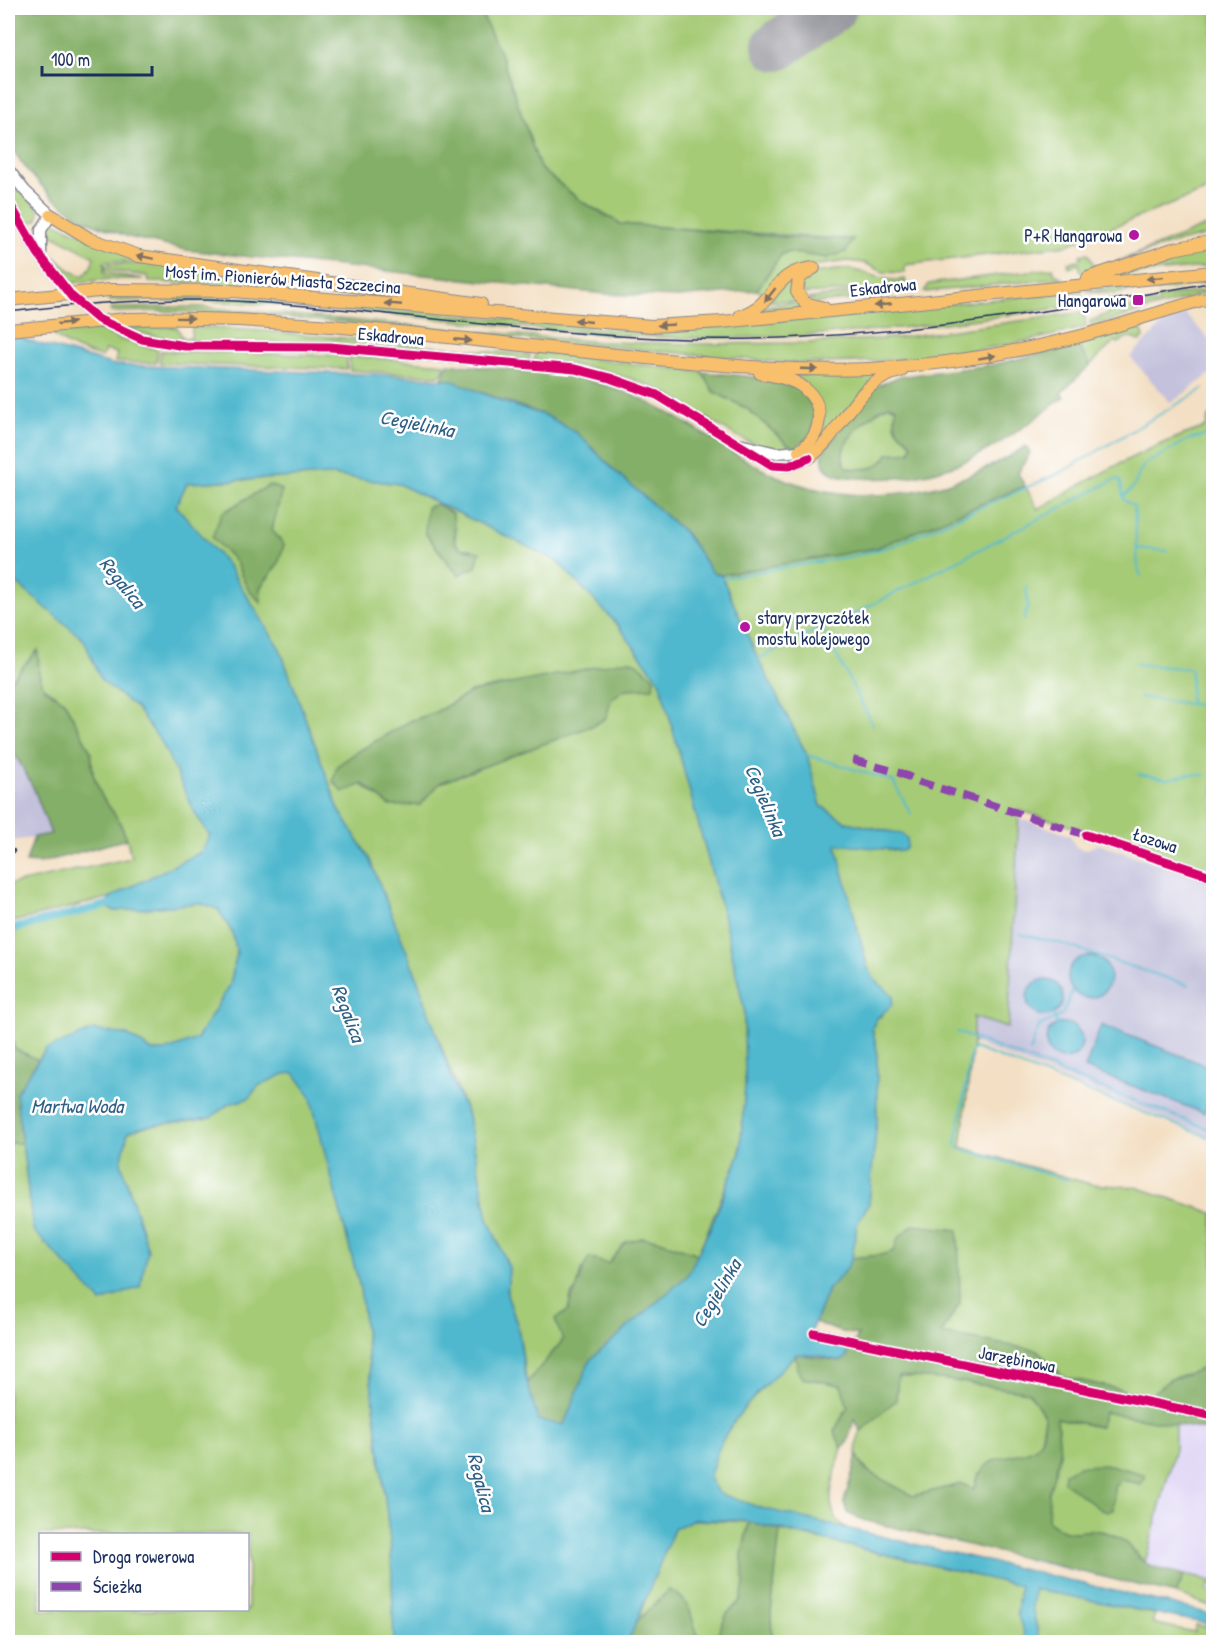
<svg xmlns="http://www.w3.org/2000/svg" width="1221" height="1650" viewBox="0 0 1221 1650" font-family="'Patrick Hand',sans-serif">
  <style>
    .built { fill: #dfd5f5 }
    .industrial { fill: #c3c1db }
    .green { fill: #a5cb76; stroke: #607d6a; stroke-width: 1.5; fill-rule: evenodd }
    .forest { fill: #84af67; stroke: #506f62; stroke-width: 1.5; fill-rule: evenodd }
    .water { fill: #50b8ce; stroke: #367496; stroke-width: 1.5; fill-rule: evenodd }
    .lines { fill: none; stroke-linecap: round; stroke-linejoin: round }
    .stream { stroke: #50b8ce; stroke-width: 2 }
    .canal { stroke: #50b8ce; stroke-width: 8 }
    .runway { stroke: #878790; stroke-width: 50 }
    .minor-casing { stroke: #878790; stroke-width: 13 }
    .major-casing { stroke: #878790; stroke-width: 14 }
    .minor { stroke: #fff; stroke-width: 10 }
    .major { stroke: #f8bf6c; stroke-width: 12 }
    .tram { stroke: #1b2f5e; stroke-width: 1.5 }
    .rail-casing { stroke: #1b2f5e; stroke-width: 4.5 }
    .rail { stroke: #fff; stroke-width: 2; stroke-dasharray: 7; stroke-linecap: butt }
    .major-bridge-casing { stroke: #878790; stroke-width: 14; stroke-linecap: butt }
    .major-bridge { stroke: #f8bf6c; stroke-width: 12 }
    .quiet { stroke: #8e44ad; stroke-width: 8; stroke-dasharray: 15 8; stroke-linecap: butt }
    .cycleway-casing { stroke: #fff; stroke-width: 13 }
    .cycleway { stroke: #d6006c; stroke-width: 9 }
    .oneway { fill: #7e7064 }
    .poi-dot { fill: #b5179e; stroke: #fff; stroke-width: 2 }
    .labels { text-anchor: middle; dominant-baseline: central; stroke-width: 5; stroke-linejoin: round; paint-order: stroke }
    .poi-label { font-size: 18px; fill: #1b2f5e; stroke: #fff; text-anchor: end }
    .street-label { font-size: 18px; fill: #1b2f5e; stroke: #fff }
    .water-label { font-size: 20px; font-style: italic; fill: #2e5f85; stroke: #fff }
  </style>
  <rect width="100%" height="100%" fill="#fff"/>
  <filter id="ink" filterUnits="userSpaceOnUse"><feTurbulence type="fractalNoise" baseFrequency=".0167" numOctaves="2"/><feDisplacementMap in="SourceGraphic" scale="12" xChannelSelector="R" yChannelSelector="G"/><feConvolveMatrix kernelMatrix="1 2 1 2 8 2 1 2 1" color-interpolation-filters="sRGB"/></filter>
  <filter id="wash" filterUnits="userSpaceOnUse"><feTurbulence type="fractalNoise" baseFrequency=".008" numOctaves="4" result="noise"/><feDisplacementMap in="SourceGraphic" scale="24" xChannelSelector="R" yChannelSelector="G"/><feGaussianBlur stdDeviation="1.35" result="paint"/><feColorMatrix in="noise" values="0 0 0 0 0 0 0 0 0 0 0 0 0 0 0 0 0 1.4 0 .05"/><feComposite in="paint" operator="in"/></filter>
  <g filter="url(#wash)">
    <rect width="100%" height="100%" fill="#f3dfc3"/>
    <path class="built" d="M 1056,1399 L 1213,1431 L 1213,1607 L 1176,1594 L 1028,1561 Z"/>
    <path class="industrial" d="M 1185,314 L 1213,343 L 1213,372 L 1171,403 L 1130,357 L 1162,325 Z
      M 8,741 L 34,789 L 51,834 L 8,842 Z
      M 1018,818 L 1070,835 L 1076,847 L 1085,850 L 1098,844 L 1211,881 L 1213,885 L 1213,1137 L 973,1043 L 973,1017 L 1008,1028 Z"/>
    <path class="green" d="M 479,8 L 1213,8 L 1213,188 L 1067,245 L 905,265 L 905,273 L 883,272 L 865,263 L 847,261 L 791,269 L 766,296 L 757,290 L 781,255 L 787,252 L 827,258 L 853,240 L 621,224 L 583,202 L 540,168 L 502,58 Z
      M 8,176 L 39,210 L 38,220 L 29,223 L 24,221 L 8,192 Z
      M 54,222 L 143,261 L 104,262 L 104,273 L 143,279 L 109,279 L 65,284 L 45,256 L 46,250 L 71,271 L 83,276 L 91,267 L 94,257 L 51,234 L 46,228 L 50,223 Z
      M 1213,223 L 1213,234 L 1170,244 L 1114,263 Z
      M 1213,246 L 1213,266 L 1104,277 L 1181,253 Z
      M 1088,253 L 1095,267 L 1081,272 L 1079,264 L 1069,267 L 1068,263 L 1081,259 L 1080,255 Z
      M 150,263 L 417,300 L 269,285 L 149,282 L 148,276 L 106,270 L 105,265 Z
      M 1053,268 L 1055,274 L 1062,278 L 924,292 L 929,284 Z
      M 844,269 C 866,269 882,284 905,279 L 906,283 L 858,294 L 848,291 L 802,294 L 801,284 L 813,273 Z
      M 793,275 L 795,298 L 792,301 L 769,301 Z
      M 1213,278 L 1213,281 L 1157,291 L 1156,286 L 1114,294 L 1085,291 Z
      M 1213,289 L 1213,291 L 1091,326 L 1090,321 L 1117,310 L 1159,303 L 1158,298 Z
      M 1081,291 L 1084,304 C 943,326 801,342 658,337 C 475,329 294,295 110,301 L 109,296 L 270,297 L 609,329 L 668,331 Z
      M 890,292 L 891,295 L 817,303 L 807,299 L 846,294 L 856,297 Z
      M 799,302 L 802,308 L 760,313 L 759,310 L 765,306 Z
      M 200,307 L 599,342 L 700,344 L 809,343 L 897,338 L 1084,312 L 1086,327 C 988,353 891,364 790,363 L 269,316 C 217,312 161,310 111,312 L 111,308 Z
      M 177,327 L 182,337 L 191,339 L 192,327 L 264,331 L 530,355 L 529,360 C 461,354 392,345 324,343 C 257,341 188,350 124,328 Z
      M 1141,327 L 1144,338 L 1140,341 L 1128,337 L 1118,343 L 1115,341 L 1090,365 L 1078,345 L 1118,331 Z
      M 99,329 L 119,339 L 158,350 L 156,363 L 115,362 L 117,353 L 105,350 L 102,357 C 83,352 69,348 51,333 Z
      M 161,351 L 347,356 L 347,369 L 159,363 Z
      M 536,352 L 702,372 L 714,392 L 746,408 L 789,445 L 796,448 C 746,457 702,409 659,390 C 620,372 577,364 534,360 Z
      M 350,356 L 445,364 L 444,370 L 438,376 L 350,370 Z
      M 880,373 L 808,455 L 790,375 Z
      M 889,405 L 896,408 C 893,433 896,428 912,444 L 910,452 L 888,454 C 879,470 865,470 848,468 C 828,448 870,413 889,405 Z
      M 1213,414 L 1213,871 L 1019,810 L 1008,1028 L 973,1017 L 973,1043 L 961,1147 L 1090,1184 L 1136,1187 L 1213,1213 L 1213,1365 L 1169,1380 L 1150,1396 L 1064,1377 L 1037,1350 L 940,1334 L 895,1251 L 881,1255 L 852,1258 L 857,1224 L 869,1203 L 877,1050 L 872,1028 L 877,1018 L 883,1015 L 875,980 L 867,966 L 835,843 L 902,851 L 901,834 L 846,822 L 821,806 L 807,755 L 758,659 L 721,575 L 876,548 L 1025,486 L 1038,509 C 1092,478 1146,446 1206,427 L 1208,417 Z
      M 331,475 L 399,484 L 557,561 L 617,624 L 660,681 L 724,918 L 744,1008 L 745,1087 L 740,1153 L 698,1254 L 654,1239 L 626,1242 L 608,1264 L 581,1270 L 577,1288 L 571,1295 L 563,1340 L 527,1383 L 518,1327 L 507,1295 L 509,1268 L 488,1219 L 468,1116 L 369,858 L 339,810 L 280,649 L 176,505 L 187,483 ZM 245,501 L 278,564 L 260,588 L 248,589 L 235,561 L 222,513 ZM 456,528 L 455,542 L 460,549 L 472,549 L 458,575 L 425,533 ZM 581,671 L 653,688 L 625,689 L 611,699 L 606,718 L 594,725 L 440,783 L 420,805 L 389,805 L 337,766 L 410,721 L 434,713 L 471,692 Z
      M 8,550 L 152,705 L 196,815 L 210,836 L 201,852 L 111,897 L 8,923 L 8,885 L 131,858 L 127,839 L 118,819 L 102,797 L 93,774 L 91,752 L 64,701 L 44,688 L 39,674 L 38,650 L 8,683 Z
      M 200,903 L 218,909 L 232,932 L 237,953 L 230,985 L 197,1039 L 165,1051 L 152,1051 L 127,1035 L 46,1049 L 38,1060 L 15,1049 L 8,1031 L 8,930 L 103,906 L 115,911 Z
      M 294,1073 L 310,1094 L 360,1288 L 391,1549 L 394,1642 L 8,1642 L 8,1143 L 22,1143 L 33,1230 L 148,1250 L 121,1163 L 128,1132 L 146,1126 L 210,1118 L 229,1104 L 249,1098 L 258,1086 L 284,1074 ZM 40,1534 L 248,1534 L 248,1610 L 40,1610 Z
      M 796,1354 L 797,1368 L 802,1378 L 841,1385 L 848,1407 L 834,1431 L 842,1448 C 836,1474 818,1511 847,1528 L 715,1499 C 713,1492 708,1483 709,1477 C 715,1430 765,1386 796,1354 Z
      M 898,1376 L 941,1379 L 1029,1392 L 1045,1417 L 1041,1440 L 1035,1448 L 977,1474 L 974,1489 L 961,1484 L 913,1496 C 888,1484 842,1468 861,1432 C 865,1423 888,1407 896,1400 Z
      M 1103,1412 L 1175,1423 L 1175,1449 L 1145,1563 C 1133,1549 1120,1533 1100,1531 C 1076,1529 1069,1539 1048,1520 L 1049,1492 L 1060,1454 L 1057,1418 L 1099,1427 Z
      M 692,1520 L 749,1522 L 742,1554 L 744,1584 L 741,1601 L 727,1614 L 717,1635 L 708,1642 L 702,1642 L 694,1631 L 690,1611 L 651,1609 L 636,1622 L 674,1529 Z
      M 780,1530 L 1020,1586 L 1017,1613 L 1024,1633 L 1024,1642 L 772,1642 L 771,1613 Z
      M 1184,1575 L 1213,1581 L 1213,1586 L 1208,1585 L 1206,1590 L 1213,1592 L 1213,1607 L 1176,1594 Z
      M 1034,1588 L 1155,1614 L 1152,1623 L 1194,1632 L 1196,1625 L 1204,1627 L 1213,1621 L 1213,1642 L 1040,1642 L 1032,1607 Z"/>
    <path class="forest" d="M 8,8 L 479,8 L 502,58 L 540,168 L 583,203 L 621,224 L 798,238 L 853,239 L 846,252 L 827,258 L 787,252 L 781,255 L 757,290 L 678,297 L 605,294 L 186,250 L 129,237 L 84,220 L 53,198 L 27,170 L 8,143 Z
      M 1078,345 L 1090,365 L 1061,393 L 1064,397 C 998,447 949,484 861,478 C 848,477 831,477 824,466 L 822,454 L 870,389 L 898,377 L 992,365 ZM 889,405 L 896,408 C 893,433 897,428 912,444 L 910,452 L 888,454 C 879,471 865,470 848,468 C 828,448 871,413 889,405 Z
      M 448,364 C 507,370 571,370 627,393 C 674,412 714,442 758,467 C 845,514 947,498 1026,446 L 1030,453 L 1018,473 L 1025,486 L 876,548 L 721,575 L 713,573 L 685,533 L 616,472 L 577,433 L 547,416 L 442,378 Z
      M 702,372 L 764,378 L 800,389 L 814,408 L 813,432 L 796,448 L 789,445 L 746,408 L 714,392 Z
      M 269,485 L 282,490 L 272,530 L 284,545 L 278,564 L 260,588 L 261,603 L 248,589 L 235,561 L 212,537 L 222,513 Z
      M 437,504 L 453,514 L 455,542 L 460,548 L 480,552 L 476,567 L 458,575 L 425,533 L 427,507 Z
      M 38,650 L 39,674 L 44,688 L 64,701 L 91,752 L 93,774 L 102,797 L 118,819 L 127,839 L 40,863 L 26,862 L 34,837 L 51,834 L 34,789 L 8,741 L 8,683 Z
      M 629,660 L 639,664 L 654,678 L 653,688 L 625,689 L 611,699 L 606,718 L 594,725 L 440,783 L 420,805 L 390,806 L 363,784 L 343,792 L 333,781 L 337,766 L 357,752 L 410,721 L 434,713 L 471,692 Z
      M 8,1031 L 15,1049 L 38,1060 L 16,1093 L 22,1143 L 8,1143 Z
      M 913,1225 L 958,1230 L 960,1303 L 941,1334 L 1037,1350 L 1064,1377 L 1149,1396 L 1169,1380 L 1213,1365 L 1213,1431 L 1104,1412 L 1100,1427 L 1057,1418 L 1060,1454 L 1049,1492 L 1048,1520 C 1074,1543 1080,1525 1104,1532 C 1131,1540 1126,1548 1144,1562 C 1154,1569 1172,1571 1184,1575 L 1176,1594 L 863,1520 L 847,1513 L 844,1502 L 857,1456 L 865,1470 L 913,1496 L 961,1484 L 974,1489 C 983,1442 1030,1465 1041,1440 C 1044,1434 1044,1424 1045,1417 L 1029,1392 L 941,1379 L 898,1376 L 896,1400 L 861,1431 L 854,1419 L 847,1444 L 842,1448 L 834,1431 L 848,1407 L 841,1385 L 802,1378 L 797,1368 L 796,1354 L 840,1361 L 846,1358 L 858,1335 L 838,1331 L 815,1322 L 828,1289 L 846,1270 L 852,1258 L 881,1255 L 894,1251 L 898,1238 Z
      M 642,1238 L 654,1239 L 698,1254 L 687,1276 L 590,1360 L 564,1425 L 538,1421 L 527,1383 L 563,1340 L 555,1319 L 568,1311 C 570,1297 573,1297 577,1287 C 582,1276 582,1268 589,1258 L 608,1264 L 626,1242 Z
      M 1110,1465 L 1144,1474 L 1145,1479 L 1140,1484 L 1121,1480 L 1114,1487 L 1113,1510 L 1107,1512 L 1101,1510 L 1064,1482 L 1065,1473 L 1079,1466 Z
      M 749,1522 L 780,1530 L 771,1613 L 772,1642 L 708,1642 L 717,1635 L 727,1614 L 741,1600 L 744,1584 L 742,1554 Z
      M 669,1590 C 697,1603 687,1619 702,1642 L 628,1642 L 636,1622 Z"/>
    <path class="water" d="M 8,326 L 26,340 L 115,365 L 389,375 L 451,380 L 506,403 L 547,416 L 577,433 L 616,472 L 685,533 L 713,573 L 721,575 L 758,659 L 807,755 L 821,806 L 846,822 L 902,834 L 907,838 L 907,847 L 903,851 L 836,844 L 867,966 L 875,980 L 893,995 L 892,1005 L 877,1018 L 872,1028 L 877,1050 L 877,1121 L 869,1203 L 857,1224 L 852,1258 L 846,1270 L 828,1289 L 809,1336 L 849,1349 L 846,1358 L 840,1361 L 816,1355 L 796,1354 C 770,1381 738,1409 721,1443 C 716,1454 713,1467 709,1478 L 718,1493 L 761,1508 L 1196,1610 L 1212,1615 L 1208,1624 L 1034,1589 L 1032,1607 L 1040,1642 L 1024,1642 L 1024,1633 L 1017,1613 L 1020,1586 L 742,1520 L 692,1520 L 674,1529 L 628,1642 L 394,1642 L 391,1549 L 360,1288 L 310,1095 L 294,1073 L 284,1074 L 258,1086 L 249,1098 L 229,1104 L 210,1118 L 146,1126 L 128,1132 L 121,1163 L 148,1250 L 140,1287 L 101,1302 L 33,1230 L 16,1093 L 46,1049 L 94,1030 L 127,1035 L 152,1051 L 165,1051 L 197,1039 L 230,985 L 237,953 L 232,932 L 218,909 L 200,903 L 115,911 L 103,906 L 111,897 L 201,852 L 210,836 L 196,815 L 162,743 L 136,708 L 101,680 L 84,640 L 8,576 ZM 331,475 L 399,484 L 557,561 L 617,624 L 660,682 L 724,918 L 744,1008 L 745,1087 L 740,1153 L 713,1222 L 687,1276 L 590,1360 L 564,1425 L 538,1420 L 525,1375 L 518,1327 L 507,1295 L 509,1268 L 488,1219 L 468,1116 L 453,1082 L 415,972 L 369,858 L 339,810 L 280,649 L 227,564 L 176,506 L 187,483 Z
      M1068 977a21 21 0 1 1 42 0a21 21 0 1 1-42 0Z
      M1027 998a18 18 0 1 1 36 0a18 18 0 1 1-36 0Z
      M1046 1041a18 18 0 1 1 36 0a18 18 0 1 1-36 0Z
      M 1101,1025 L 1213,1068 L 1213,1090 L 1204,1113 L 1085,1068 Z"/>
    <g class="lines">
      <path class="stream" d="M 1123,496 C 1141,485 1135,472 1146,464 L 1188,440 L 1214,433
        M 1137,548 L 1167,551
        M 722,578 L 853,556 L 892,546 L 1062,472 L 1203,389
        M 1024,620 L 1028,606 L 1026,586
        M 851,629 L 848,622 L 852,615 L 1116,479 L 1120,480 L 1124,500 L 1134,506 L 1138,568 L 1141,576
        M 758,659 L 822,627 L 873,725
        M 1135,664 L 1191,669 L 1190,704 L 1214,706
        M 1139,697 L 1190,704
        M 807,755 L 893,781 L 911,814
        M 1138,774 L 1168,779 L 1188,774 L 1205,775
        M 1020,934 L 1059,943 L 1188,985
        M 1053,1014 L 1057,1024
        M 957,1032 L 1214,1131
        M 1030,1051 L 1039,1026 L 1062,1015 L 1072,991
        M 1067,1180 L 958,1148 L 956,1144 L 971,1053 L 974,1048 L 1214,1139"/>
      <path class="canal" d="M 8,930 L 111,904"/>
      <path class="runway" d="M 777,46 L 832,8"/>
    </g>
  </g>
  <g filter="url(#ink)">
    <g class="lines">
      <g class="minor-casing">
        <path id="minor" d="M 8,169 L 25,191 L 51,215
          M 8,201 L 38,253 L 72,297 L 98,319 L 142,339 L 185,346 L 330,347 L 575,369 L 610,378 L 657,395 L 772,465 L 789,466 L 809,458
          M 41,256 L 41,230 L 51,215
          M 739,444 L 777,453 L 799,451
          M 1086,835 L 1214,877
          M 814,1333 L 1214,1416"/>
      </g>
      <g class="major-casing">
        <path id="major" d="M 51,215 L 90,239 L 139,256 L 481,304
          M 812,269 L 799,278 L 797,292 L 805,303 L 824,308
          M 1088,278 L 1173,249 L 1214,241
          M 109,290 L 232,291 L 652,326 L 722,322 L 1214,272
          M 740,316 C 780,302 769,272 814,268
          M 127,319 C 293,315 461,340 627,356 C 707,364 788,372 869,369 C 941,365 1011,354 1081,336 C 1126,324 1169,308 1214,297
          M 760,373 C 775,376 792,378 804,388 C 827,406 822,436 799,451
          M 809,458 C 844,432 854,381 901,371"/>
      </g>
      <use href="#minor" class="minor"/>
      <use href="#major" class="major"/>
      <path class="tram" d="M 8,312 C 74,304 141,299 208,300 C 358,305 507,332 657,338 C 844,346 1030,316 1214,282"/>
      <g class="rail-casing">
        <path id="rail" d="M 8,851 L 13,851"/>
      </g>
      <use href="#rail" class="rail"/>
      <g class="major-bridge-casing">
        <path id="major-bridge" d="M 8,300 L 109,290
          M 8,330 L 127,319"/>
      </g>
      <use href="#major-bridge" class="major-bridge"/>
      <path class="quiet" d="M 853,760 L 900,773 L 920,782 L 1086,835"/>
      <g class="cycleway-casing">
        <path id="cycleway" d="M 8,201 L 38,253 L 72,297 L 98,319 L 142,339 L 185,346 L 330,347 L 575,369 L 610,378 L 657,395 L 772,465 L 789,466 L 809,458
          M 1086,835 L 1214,877
          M 814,1333 L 1214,1416"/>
      </g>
      <use href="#cycleway" class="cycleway"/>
    </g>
    <defs><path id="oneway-solid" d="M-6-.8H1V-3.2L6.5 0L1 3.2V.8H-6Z" transform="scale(1.5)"/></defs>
    <g class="oneway">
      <use href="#oneway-solid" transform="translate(145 257) rotate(-168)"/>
      <use href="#oneway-solid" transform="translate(1155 278) rotate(174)"/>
      <use href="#oneway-solid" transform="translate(770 295) rotate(128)"/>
      <use href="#oneway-solid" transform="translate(393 304) rotate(-175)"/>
      <use href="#oneway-solid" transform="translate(883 305) rotate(174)"/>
      <use href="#oneway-solid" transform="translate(185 318) rotate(1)"/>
      <use href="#oneway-solid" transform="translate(583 321) rotate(-174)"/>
      <use href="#oneway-solid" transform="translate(66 323) rotate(-6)"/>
      <use href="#oneway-solid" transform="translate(666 325) rotate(177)"/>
      <use href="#oneway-solid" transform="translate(463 340) rotate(5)"/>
      <use href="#oneway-solid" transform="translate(987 357) rotate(-10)"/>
      <use href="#oneway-solid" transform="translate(809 369) rotate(2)"/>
    </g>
  </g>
  <g class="poi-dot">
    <circle cx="1134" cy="235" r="6"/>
    <rect x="1132" y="294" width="12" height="12" rx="3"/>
    <circle cx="745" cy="627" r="6"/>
  </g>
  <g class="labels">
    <g class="poi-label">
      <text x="1122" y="235">P+R Hangarowa</text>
      <text x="1126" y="300">Hangarowa</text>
      <text x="757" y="617" text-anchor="start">stary przyczółek<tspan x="757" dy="21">mostu kolejowego</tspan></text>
    </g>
    <g class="street-label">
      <text transform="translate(283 279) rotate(4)">Most im. Pionierów Miasta Szczecina</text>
      <text transform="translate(883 287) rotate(-6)">Eskadrowa</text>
      <text transform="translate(391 336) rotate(5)">Eskadrowa</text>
      <text transform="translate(1155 840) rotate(18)">Łozowa</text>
      <text transform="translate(1017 1359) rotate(11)">Jarzębinowa</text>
    </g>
    <g class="water-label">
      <text transform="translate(417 423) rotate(11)">Cegielinka</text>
      <text transform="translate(123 582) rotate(51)">Regalica</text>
      <text transform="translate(766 800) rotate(67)">Cegielinka</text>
      <text transform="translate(349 1013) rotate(69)">Regalica</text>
      <text x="77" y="1105">Martwa Woda</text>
      <text transform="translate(716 1293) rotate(-59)">Cegielinka</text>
      <text transform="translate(482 1482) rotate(76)">Regalica</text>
    </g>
  </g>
  <rect width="1221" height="1650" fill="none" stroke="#fff" stroke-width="30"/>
  <rect x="39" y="1533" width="210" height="78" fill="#ffffff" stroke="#a4acbf" stroke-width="1.5"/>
  <rect x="51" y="1552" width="30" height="9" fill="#d6006c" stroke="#a4acbf" stroke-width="1.5"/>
  <text x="93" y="1563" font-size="18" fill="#1b2f5e">Droga rowerowa</text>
  <rect x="51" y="1582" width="30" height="9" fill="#8e44ad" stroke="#a4acbf" stroke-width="1.5"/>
  <text x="93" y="1593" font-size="18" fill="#1b2f5e">Ścieżka</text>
  <path d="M42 66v9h110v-9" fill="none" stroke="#1b2f5e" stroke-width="3"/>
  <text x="51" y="66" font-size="18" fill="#1b2f5e" stroke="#ffffff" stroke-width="4.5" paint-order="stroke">100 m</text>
</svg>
